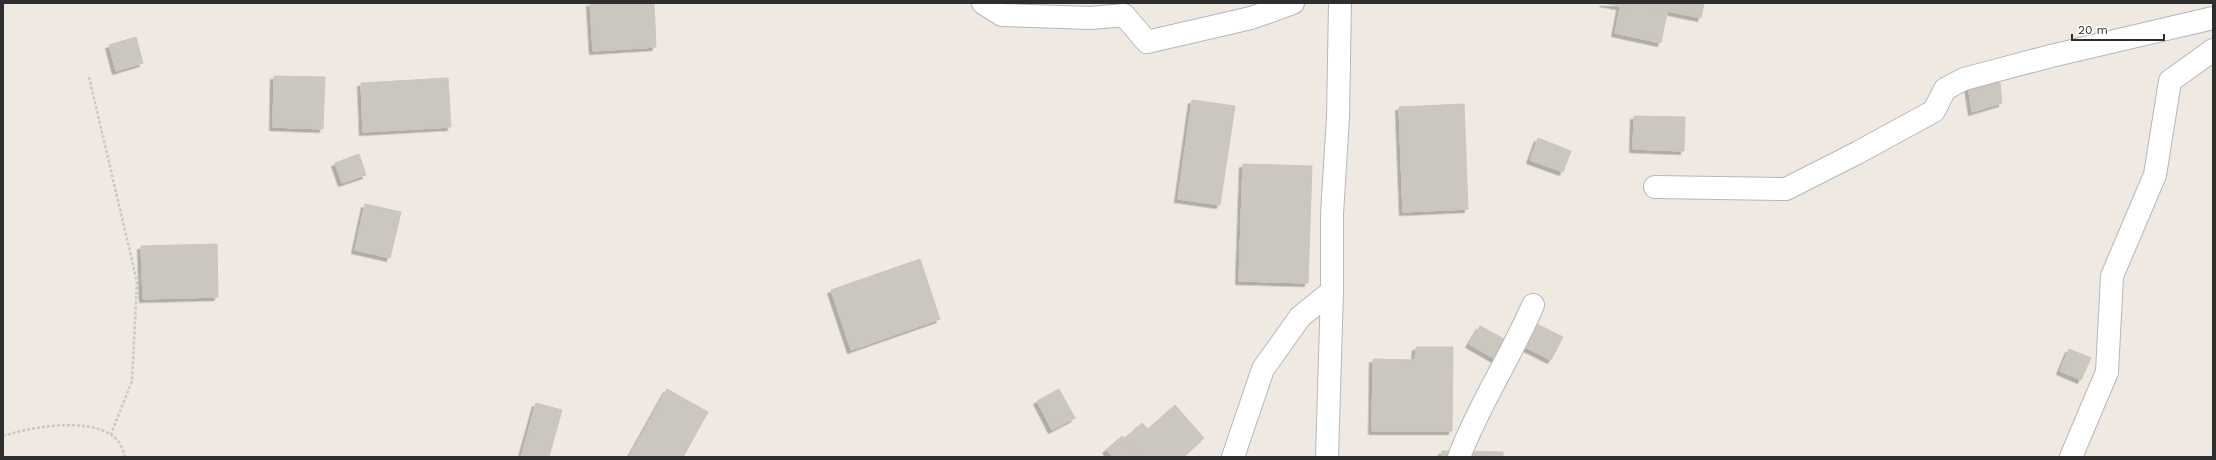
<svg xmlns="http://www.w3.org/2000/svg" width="2216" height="460" viewBox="0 0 2216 460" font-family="'Work Sans',sans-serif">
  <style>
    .building { fill: #cbc7bf; stroke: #cbc5ba; filter: url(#shadow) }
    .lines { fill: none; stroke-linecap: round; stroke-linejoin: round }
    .minor-casing { stroke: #b4b7c1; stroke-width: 24 }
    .path { stroke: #c9c9c9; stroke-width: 2.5; stroke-dasharray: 3 2; stroke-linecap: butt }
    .minor { stroke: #fff; stroke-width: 22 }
  </style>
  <defs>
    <filter id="shadow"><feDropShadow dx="-3.5" dy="3.5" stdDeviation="0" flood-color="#0004"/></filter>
  </defs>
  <rect width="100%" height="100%" fill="#efe9e1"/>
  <path class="building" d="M 590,3 L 654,3 L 656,47 L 593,51 Z
    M 1603,3 L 1631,3 L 1630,8 Z
    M 1621,3 L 1669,3 L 1661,43 L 1615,33 Z
    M 1654,3 L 1704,3 L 1701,18 L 1653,8 Z
    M 136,37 L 143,63 L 116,71 L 109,45 Z
    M 1999,72 L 2002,103 L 1972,112 L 1967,78 Z
    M 274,76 L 325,77 L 323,129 L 273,127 Z
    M 448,78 L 451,127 L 363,132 L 361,83 Z
    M 1192,100 L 1235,106 L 1220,205 L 1178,199 Z
    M 1464,104 L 1468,209 L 1403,212 L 1399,107 Z
    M 1634,116 L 1685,117 L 1684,151 L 1633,149 Z
    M 1538,138 L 1571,151 L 1563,172 L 1530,160 Z
    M 359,154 L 366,175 L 342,183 L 335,163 Z
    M 1243,164 L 1312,166 L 1308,283 L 1239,281 Z
    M 365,204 L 401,212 L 390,258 L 355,250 Z
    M 217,244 L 218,297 L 143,299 L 141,246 Z
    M 920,259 L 940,319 L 851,350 L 831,290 Z
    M 1535,323 L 1563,337 L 1551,360 L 1523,346 Z
    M 1480,326 L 1508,341 L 1497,360 L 1469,344 Z
    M 1416,347 L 1453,347 L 1452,431 L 1372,431 L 1373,359 L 1415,360 Z
    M 2069,349 L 2091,358 L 2081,380 L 2060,371 Z
    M 667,389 L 708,412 L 683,457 L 629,457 Z
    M 1059,389 L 1075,418 L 1052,430 L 1037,401 Z
    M 536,403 L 562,410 L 549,457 L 521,457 Z
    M 1175,405 L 1204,438 L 1183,457 L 1141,457 L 1125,438 L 1142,423 L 1148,429 Z
    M 1122,436 L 1139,455 L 1136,457 L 1113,457 L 1106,450 Z
    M 1442,451 L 1503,452 L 1503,457 L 1442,457 Z"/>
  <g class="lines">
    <g class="minor-casing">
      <path id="minor" d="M 983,3 L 1002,15 L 1091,18 L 1124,15 L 1147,42 L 1251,18 L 1293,3
        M 1655,187 L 1786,189 L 1857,153 L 1934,111 L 1945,89 L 1964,79 L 2051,56 L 2213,18
        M 1233,457 L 1263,369 L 1300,317 L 1332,291
        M 1327,457 L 1332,291 L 1332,214 L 1338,117 L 1340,3
        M 1459,457 C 1479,404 1511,357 1533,305
        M 2071,457 L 2107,372 L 2112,276 L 2155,175 L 2170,81 L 2213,50"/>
    </g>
    <path class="path" d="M 89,77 L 137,282 L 132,381 L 111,434
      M 3,436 C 31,427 83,418 110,434 C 119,439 123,449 125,457"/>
    <use href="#minor" class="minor"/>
  </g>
  <rect width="2216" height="460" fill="none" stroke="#2e2e2e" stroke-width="8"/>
  <path d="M2072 34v6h92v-6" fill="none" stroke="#2e2e2e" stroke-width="2"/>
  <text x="2078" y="34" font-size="12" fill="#2e2e2e" stroke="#ffffff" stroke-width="3" paint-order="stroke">20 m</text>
</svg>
